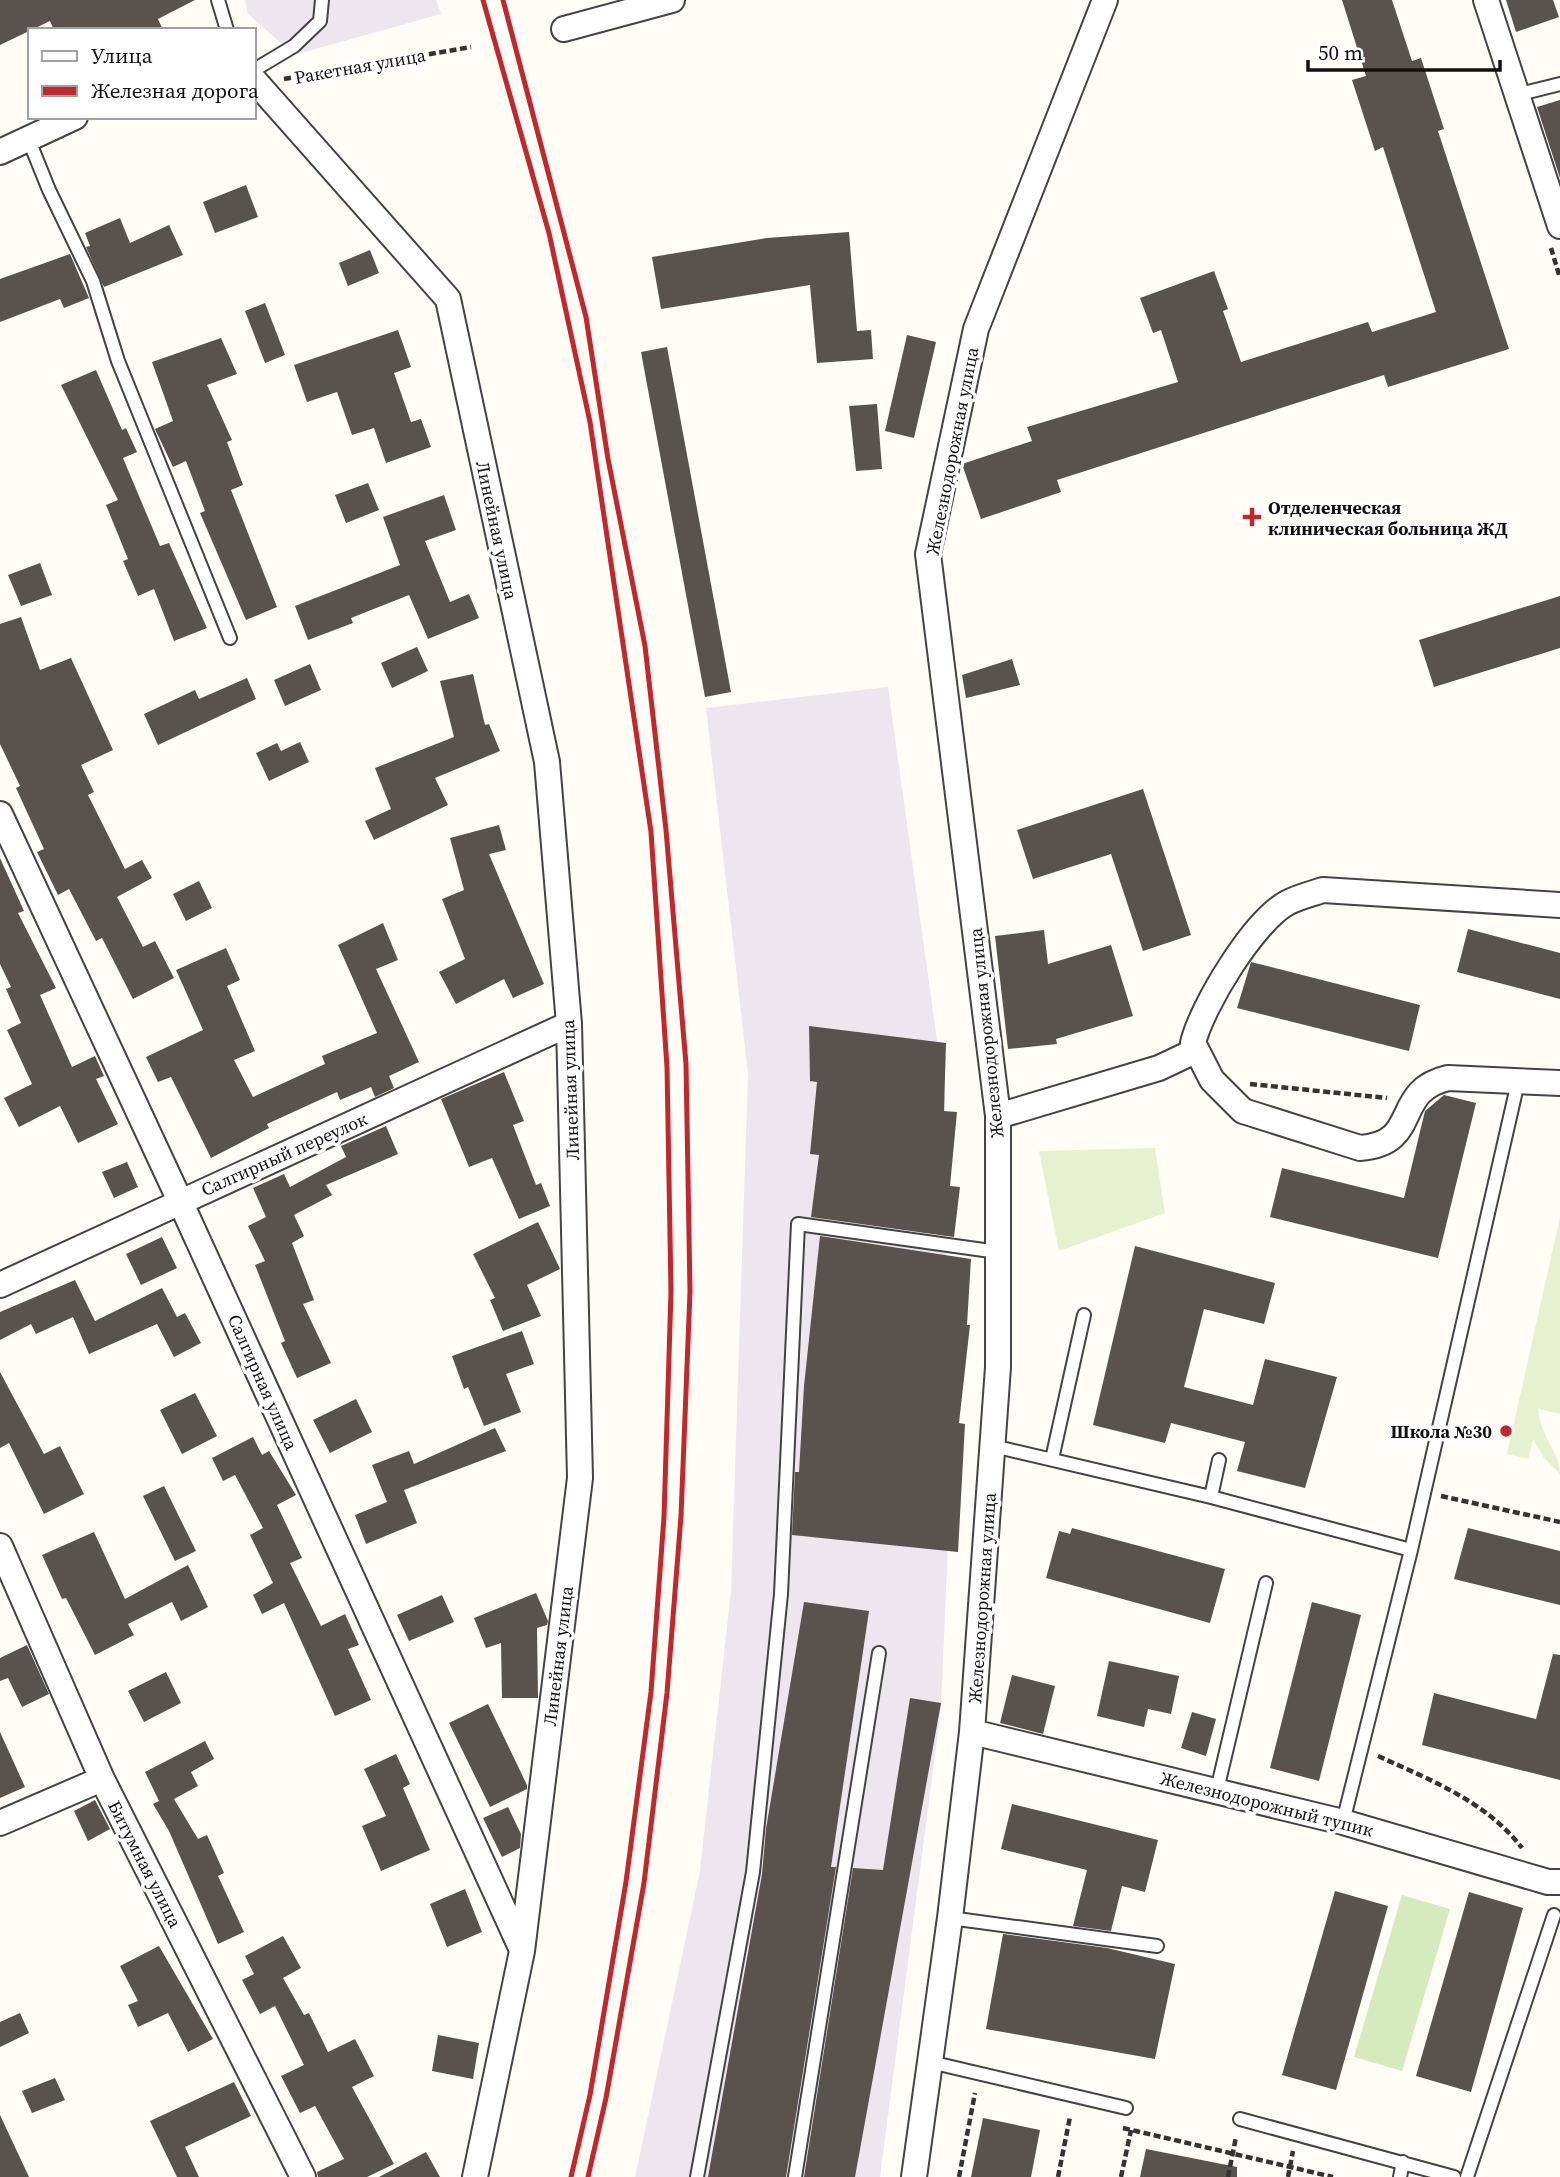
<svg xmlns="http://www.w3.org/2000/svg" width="1560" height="2177" viewBox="0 0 1560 2177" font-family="'Source Serif 4',serif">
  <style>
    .industrial { fill: #eee6ef }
    .green { fill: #d5ebbd }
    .pitch { fill: #e6f2cf }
    .building { fill: #5a524d }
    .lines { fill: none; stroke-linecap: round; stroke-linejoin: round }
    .service-casing { stroke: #444; stroke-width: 16 }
    .minor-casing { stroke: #444; stroke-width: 28 }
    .path { stroke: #333; stroke-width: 4.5; stroke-dasharray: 7 3.5; stroke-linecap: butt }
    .service { stroke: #fff; stroke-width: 12 }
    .minor { stroke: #fff; stroke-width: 24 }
    .rail { stroke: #c4262e; stroke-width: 5 }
    .poi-dot { fill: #c4262e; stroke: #fff; stroke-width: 2.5 }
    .labels { text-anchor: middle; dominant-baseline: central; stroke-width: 7; stroke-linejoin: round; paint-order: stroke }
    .street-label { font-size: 18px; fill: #111; stroke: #fff }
    .poi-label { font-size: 18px; font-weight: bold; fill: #111; stroke: #fff; text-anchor: start }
  </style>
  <rect width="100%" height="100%" fill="#fffdf5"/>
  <path class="industrial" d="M 245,0 L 436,0 L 441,14 L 294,55 L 248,14 Z
    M 888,687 L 945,1098 L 948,1544 L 941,1709 L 880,2177 L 635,2177 L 700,1871 L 731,1591 L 748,1073 L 706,708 Z"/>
  <path class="green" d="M 1402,1895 L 1450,1909 L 1402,2071 L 1354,2057 Z"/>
  <path class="pitch" d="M 1155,1148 L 1165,1213 L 1059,1251 L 1039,1151 Z
    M 1560,1217 L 1560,1414 L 1538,1409 C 1541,1438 1560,1452 1560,1474 L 1544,1458 L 1533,1440 L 1528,1459 L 1507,1454 Z"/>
  <path class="building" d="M 0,0 L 195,0 L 158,19 L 163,30 L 54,30 L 50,21 L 0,45 Z
    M 1342,0 L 1392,0 L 1412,61 L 1421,58 L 1444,129 L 1438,131 L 1509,349 L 1388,387 L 1384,375 L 1057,480 L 1061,492 L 981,519 L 962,464 L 1032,441 L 1027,427 L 1178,382 L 1161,330 L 1153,333 L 1140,298 L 1214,271 L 1228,309 L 1223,311 L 1241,362 L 1368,322 L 1372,332 L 1436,312 L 1383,147 L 1375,151 L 1352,80 L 1366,76 Z
    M 1506,0 L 1553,0 L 1559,17 L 1516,32 Z
    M 1560,100 L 1560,178 L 1537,107 Z
    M 246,185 L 258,217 L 215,233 L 203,202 Z
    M 120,218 L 130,243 L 169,225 L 183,255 L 104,287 L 86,247 L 90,246 L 85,233 Z
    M 849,232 L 857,331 L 871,330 L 873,359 L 817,363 L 810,285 L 661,309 L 652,257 L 767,238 Z
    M 370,250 L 379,273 L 348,286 L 339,263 Z
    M 70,254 L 89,298 L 64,308 L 60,299 L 0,322 L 0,279 Z
    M 265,303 L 285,355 L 265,363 L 245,311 Z
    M 398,330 L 411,367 L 394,373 L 411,422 L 421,419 L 431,447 L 386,463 L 374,428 L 352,435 L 337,392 L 307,402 L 294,365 Z
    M 907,335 L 936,342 L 914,438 L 885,431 Z
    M 221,338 L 237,374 L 207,385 L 232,440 L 227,442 L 243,485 L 231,490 L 277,607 L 246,620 L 200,513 L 205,511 L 186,461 L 173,467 L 155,429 L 173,421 L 152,362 Z
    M 667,347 L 731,692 L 705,697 L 641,352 Z
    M 96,370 L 122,430 L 126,428 L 137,452 L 123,458 L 160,546 L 169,543 L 207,628 L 174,641 L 154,589 L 138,596 L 123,561 L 128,559 L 106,505 L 118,500 L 61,385 Z
    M 877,404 L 882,469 L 856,471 L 849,406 Z
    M 368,483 L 379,510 L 346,523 L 335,495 Z
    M 444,495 L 456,530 L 425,541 L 450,602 L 469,594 L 479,618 L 428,639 L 409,595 L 351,618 L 353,623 L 308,640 L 295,606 L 400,565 L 383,517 Z
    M 40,563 L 52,595 L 21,606 L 8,575 Z
    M 1560,596 L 1560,648 L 1434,687 L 1419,640 Z
    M 21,617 L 40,670 L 71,658 L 113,750 L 81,765 L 94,792 L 88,795 L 125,869 L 142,860 L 152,878 L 117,897 L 143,947 L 155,941 L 174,978 L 133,999 L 102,938 L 96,941 L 69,889 L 58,895 L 37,852 L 44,849 L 16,788 L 20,786 L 0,744 L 0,624 Z
    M 417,647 L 428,671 L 392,688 L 381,663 Z
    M 1012,659 L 1020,685 L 966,698 L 962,675 Z
    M 310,664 L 321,690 L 285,706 L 274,680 Z
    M 473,674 L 485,725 L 489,724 L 500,751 L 435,778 L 448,805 L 374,840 L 365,821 L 391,809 L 375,768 L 454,737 L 440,681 Z
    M 247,678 L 256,699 L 158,745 L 144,714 L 195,690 L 199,699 Z
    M 300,742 L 309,762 L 269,781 L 256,753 L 277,743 L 281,751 Z
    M 1143,789 L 1191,935 L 1143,951 L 1111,854 L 1033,879 L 1017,830 Z
    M 499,825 L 506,850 L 489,854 L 544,984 L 513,998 L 504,979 L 456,1004 L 439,972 L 465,959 L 442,899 L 464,890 L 450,838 Z
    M 0,858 L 24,911 L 18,913 L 56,988 L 40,995 L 72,1067 L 95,1056 L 104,1076 L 96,1079 L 118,1124 L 78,1143 L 60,1106 L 19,1127 L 4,1098 L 32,1084 L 7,1030 L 21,1023 L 6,989 L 11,987 L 0,964 Z
    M 199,881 L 212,908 L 186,921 L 173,894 Z
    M 383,923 L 398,960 L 376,969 L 419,1062 L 389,1076 L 394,1088 L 375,1097 L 371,1087 L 340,1100 L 337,1092 L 267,1124 L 269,1128 L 211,1158 L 171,1077 L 158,1082 L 146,1057 L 203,1030 L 176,970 L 226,948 L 240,980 L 227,986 L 255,1051 L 234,1060 L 253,1097 L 325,1064 L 322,1056 L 377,1033 L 338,945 Z
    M 1468,929 L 1560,953 L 1560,999 L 1457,972 Z
    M 1044,930 L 1048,964 L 1111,945 L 1133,1016 L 1056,1039 L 1057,1044 L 1008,1049 L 995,936 Z
    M 1251,962 L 1420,1005 L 1409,1051 L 1237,1008 Z
    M 809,1026 L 946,1043 L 944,1111 L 957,1112 L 950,1186 L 960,1187 L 954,1237 L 811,1217 L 819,1155 L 810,1154 L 817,1082 L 810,1081 Z
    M 504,1072 L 524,1121 L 513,1125 L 536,1185 L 541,1183 L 550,1206 L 519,1219 L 492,1158 L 469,1167 L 441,1099 Z
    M 1444,1095 L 1476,1103 L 1438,1258 L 1270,1217 L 1282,1168 L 1404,1198 L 1425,1111 Z
    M 386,1126 L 398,1154 L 326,1185 L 332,1195 L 294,1215 L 304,1236 L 292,1243 L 314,1300 L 303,1304 L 331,1363 L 297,1378 L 281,1343 L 285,1341 L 255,1265 L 265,1261 L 248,1226 L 266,1217 L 253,1188 L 284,1174 L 290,1187 L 346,1157 L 341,1146 Z
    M 127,1162 L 138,1187 L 114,1198 L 102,1172 Z
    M 538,1222 L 560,1269 L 527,1285 L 541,1316 L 503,1331 L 490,1300 L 495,1298 L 473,1254 Z
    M 820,1236 L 971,1259 L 967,1325 L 970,1325 L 959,1423 L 965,1424 L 958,1552 L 792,1535 L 795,1472 L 799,1472 L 804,1386 Z
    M 162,1237 L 177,1268 L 141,1285 L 126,1254 Z
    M 1135,1246 L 1275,1283 L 1264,1324 L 1204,1309 L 1184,1387 L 1253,1405 L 1265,1359 L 1337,1377 L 1305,1488 L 1237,1471 L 1245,1442 L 1171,1423 L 1165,1443 L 1093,1425 Z
    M 75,1280 L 95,1321 L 162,1288 L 177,1317 L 185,1313 L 201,1343 L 174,1357 L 157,1324 L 89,1354 L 73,1317 L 36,1334 L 31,1324 L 0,1340 L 0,1312 Z
    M 522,1331 L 534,1364 L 506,1374 L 521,1412 L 484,1426 L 468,1387 L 464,1389 L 452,1356 Z
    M 0,1372 L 44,1454 L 60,1446 L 84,1494 L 44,1514 L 9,1443 L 0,1448 Z
    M 195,1393 L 217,1436 L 182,1454 L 160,1410 Z
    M 356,1399 L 372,1432 L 330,1453 L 313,1420 Z
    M 495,1428 L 506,1451 L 404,1490 L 417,1523 L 366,1544 L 355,1515 L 387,1502 L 372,1465 L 409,1451 L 414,1464 Z
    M 253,1437 L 262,1455 L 269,1451 L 296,1495 L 277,1505 L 302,1558 L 290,1563 L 321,1626 L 345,1614 L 359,1645 L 348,1649 L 371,1700 L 335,1716 L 284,1603 L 262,1614 L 253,1595 L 273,1583 L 250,1535 L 263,1528 L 235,1475 L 223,1481 L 212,1458 Z
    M 164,1486 L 196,1551 L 175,1561 L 143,1496 Z
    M 1072,1528 L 1225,1569 L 1210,1623 L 1046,1578 L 1059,1531 L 1070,1534 Z
    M 1468,1528 L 1560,1551 L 1560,1605 L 1454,1579 Z
    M 94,1532 L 125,1599 L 188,1565 L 208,1607 L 181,1621 L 172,1602 L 128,1624 L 134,1635 L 95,1655 L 66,1598 L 62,1599 L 42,1555 Z
    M 536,1593 L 548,1621 L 547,1625 L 537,1628 L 538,1698 L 502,1698 L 501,1643 L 486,1648 L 474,1618 Z
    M 442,1595 L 454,1622 L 409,1641 L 397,1615 Z
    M 804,1602 L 869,1611 L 831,1867 L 836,1867 L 786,2177 L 708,2177 L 762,1874 L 766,1829 Z
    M 1312,1602 L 1361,1615 L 1319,1781 L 1270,1768 Z
    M 27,1645 L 49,1694 L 22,1707 L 8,1678 L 0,1681 L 0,1658 Z
    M 1553,1654 L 1560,1655 L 1560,1780 L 1422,1745 L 1434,1693 L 1536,1719 Z
    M 1109,1661 L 1179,1676 L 1171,1714 L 1148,1709 L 1144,1727 L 1097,1716 Z
    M 166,1672 L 181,1703 L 144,1722 L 128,1691 Z
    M 1012,1675 L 1055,1686 L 1043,1734 L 1000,1723 Z
    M 910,1698 L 941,1703 L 855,2177 L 804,2177 L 853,1868 L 883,1870 Z
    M 488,1704 L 527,1785 L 527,1789 L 490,1807 L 449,1723 Z
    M 1192,1712 L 1216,1719 L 1206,1756 L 1181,1748 Z
    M 0,1732 L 25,1787 L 0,1798 Z
    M 205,1741 L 214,1759 L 191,1772 L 198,1786 L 174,1799 L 198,1839 L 207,1835 L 224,1873 L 218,1876 L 244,1932 L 218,1944 L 169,1831 L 153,1804 L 159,1801 L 145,1772 Z
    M 396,1754 L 410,1784 L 403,1788 L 430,1850 L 381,1871 L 362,1826 L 386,1816 L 364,1769 Z
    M 95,1800 L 110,1829 L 88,1841 L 74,1811 Z
    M 1012,1804 L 1158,1840 L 1145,1892 L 1122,1886 L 1111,1931 L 1073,1926 L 1087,1870 L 1001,1849 Z
    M 508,1807 L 521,1834 L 520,1848 L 502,1857 L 483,1818 Z
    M 465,1889 L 482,1932 L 447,1947 L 430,1904 Z
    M 1335,1891 L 1388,1906 L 1336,2090 L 1282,2075 Z
    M 1469,1892 L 1523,1908 L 1471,2092 L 1416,2076 Z
    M 1003,1934 L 1107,1948 L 1175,1964 L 1155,2059 L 986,2029 Z
    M 283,1936 L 301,1968 L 283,1978 L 304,2015 L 309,2013 L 328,2052 L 355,2039 L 374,2076 L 352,2087 L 394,2164 L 367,2177 L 318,2177 L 317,2172 L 344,2159 L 315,2106 L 300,2113 L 281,2076 L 304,2065 L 275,2006 L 260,2014 L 242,1980 L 254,1974 L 245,1956 Z
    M 159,1946 L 213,2039 L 188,2052 L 168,2013 L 138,2027 L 128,2005 L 138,2001 L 120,1966 Z
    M 20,2013 L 29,2033 L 0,2047 L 0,2022 Z
    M 438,2035 L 479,2043 L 473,2079 L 432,2071 Z
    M 55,2078 L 65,2100 L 32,2113 L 22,2091 Z
    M 234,2082 L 251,2116 L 185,2147 L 199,2177 L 177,2177 L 150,2121 Z
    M 0,2115 L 29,2177 L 0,2177 Z
    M 983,2118 L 1040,2130 L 1031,2177 L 971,2177 Z
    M 1146,2149 L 1237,2167 L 1237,2177 L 1140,2177 Z
    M 426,2152 L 440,2177 L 379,2177 Z"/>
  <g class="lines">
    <g class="service-casing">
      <path id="service" d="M 218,0 L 227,30
        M 254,70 L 294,46 L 320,21 L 322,0
        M 1516,95 L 1560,84
        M 28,138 L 49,190 L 93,281 L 118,361 L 230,638
        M 993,1446 L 1211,1497
        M 1052,1459 L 1084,1315
        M 1219,1460 L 1211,1497 L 1411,1550
        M 1217,1790 L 1266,1583
        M 1343,1822 L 1411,1550 L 1518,1082
        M 950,1918 L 1157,1946
        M 930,2062 L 1126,2108
        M 1240,2119 L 1454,2177
        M 697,2177 L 753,1872 L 781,1594 L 798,1224 L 998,1252
        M 795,2177 L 879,1653
        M 1400,2177 L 1403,2162
        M 1467,2177 L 1554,1915"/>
    </g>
    <g class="minor-casing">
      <path id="minor" d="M 1486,0 L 1560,226
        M 564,29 L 672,0
        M 254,80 L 448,299 L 547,762 L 569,1024 L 580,1478 L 522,1951 L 475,2177
        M 0,152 L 75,117
        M 0,814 L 180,1201 L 522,1950
        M 1560,905 L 1323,890 C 1311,894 1298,897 1287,903 C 1253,922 1202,1006 1193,1043 L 1212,1080 L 1243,1111 L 1360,1148 C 1422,1144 1391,1091 1448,1078 L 1560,1083
        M 998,1116 L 1159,1068 L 1195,1051
        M 0,1285 L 569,1024
        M 0,1546 L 102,1779 L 303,2177
        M 972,1732 L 1343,1822 L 1548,1882 L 1560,1882
        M 0,1823 L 102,1779
        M 914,2177 L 950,1918 L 972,1732 L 998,1367 L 998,1116 L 928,554 L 976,329 L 1105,0"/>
    </g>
    <path class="path" d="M 284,79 L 471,47
      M 1551,248 L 1560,278
      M 1250,1084 L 1387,1098
      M 1441,1496 L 1560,1522
      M 1378,1756 C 1430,1780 1486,1801 1522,1848
      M 1123,2128 L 1333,2177
      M 959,2177 L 975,2093
      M 1058,2177 L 1070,2117
      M 1121,2177 L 1131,2130
      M 1228,2177 L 1236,2137
      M 1288,2177 L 1293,2151"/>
    <use href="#service" class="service"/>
    <use href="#minor" class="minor"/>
    <path class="rail" d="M 483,0 L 549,233 L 590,422 L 651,832 L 667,1067 L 671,1292 L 664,1517 L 651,1692 L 626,1882 L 590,2095 L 571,2177
      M 503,0 L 586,317 L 608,459 L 645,646 L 666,830 L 686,1064 L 690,1292 L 681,1516 L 667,1693 L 644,1883 L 606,2098 L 588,2177"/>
  </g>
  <g class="poi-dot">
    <path d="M1248.5 506.5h7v7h7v7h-7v7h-7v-7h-7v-7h7z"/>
    <circle cx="1506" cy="1431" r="7"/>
  </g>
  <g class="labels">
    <g class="street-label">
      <text transform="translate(360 66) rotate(-10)">Ракетная улица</text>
      <text transform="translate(952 451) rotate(-79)">Железнодорожная улица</text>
      <text transform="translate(497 530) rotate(78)">Линейная улица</text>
      <text transform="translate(986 1033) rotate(-96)">Железнодорожная улица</text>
      <text transform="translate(570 1090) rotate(-92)">Линейная улица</text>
      <text transform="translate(284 1154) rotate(-24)">Салгирный переулок</text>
      <text transform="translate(263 1382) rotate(66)">Салгирная улица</text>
      <text transform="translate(982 1598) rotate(-86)">Железнодорожная улица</text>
      <text transform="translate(558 1656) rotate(-83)">Линейная улица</text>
      <text transform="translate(1267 1804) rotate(14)">Железнодорожный тупик</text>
      <text transform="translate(145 1864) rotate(63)">Битумная улица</text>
    </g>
    <g class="poi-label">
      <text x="1268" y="507">Отделенческая<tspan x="1268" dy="21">клиническая больница ЖД</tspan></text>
      <text x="1492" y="1431" text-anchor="end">Школа №30</text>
    </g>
  </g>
  <rect x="28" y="28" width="228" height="91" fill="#ffffff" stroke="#a0a0a0" stroke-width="2"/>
  <rect x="42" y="51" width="35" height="10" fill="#ffffff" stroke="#a0a0a0" stroke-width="2"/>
  <text x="91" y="63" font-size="21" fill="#111111">Улица</text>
  <rect x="42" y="86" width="35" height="10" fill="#c4262e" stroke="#a0a0a0" stroke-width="2"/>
  <text x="91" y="98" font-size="21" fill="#111111">Железная дорога</text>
  <path d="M1308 60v10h192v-10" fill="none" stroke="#111111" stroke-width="3.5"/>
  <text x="1318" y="60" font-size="21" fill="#111111" stroke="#ffffff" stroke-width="5" paint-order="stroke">50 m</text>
</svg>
